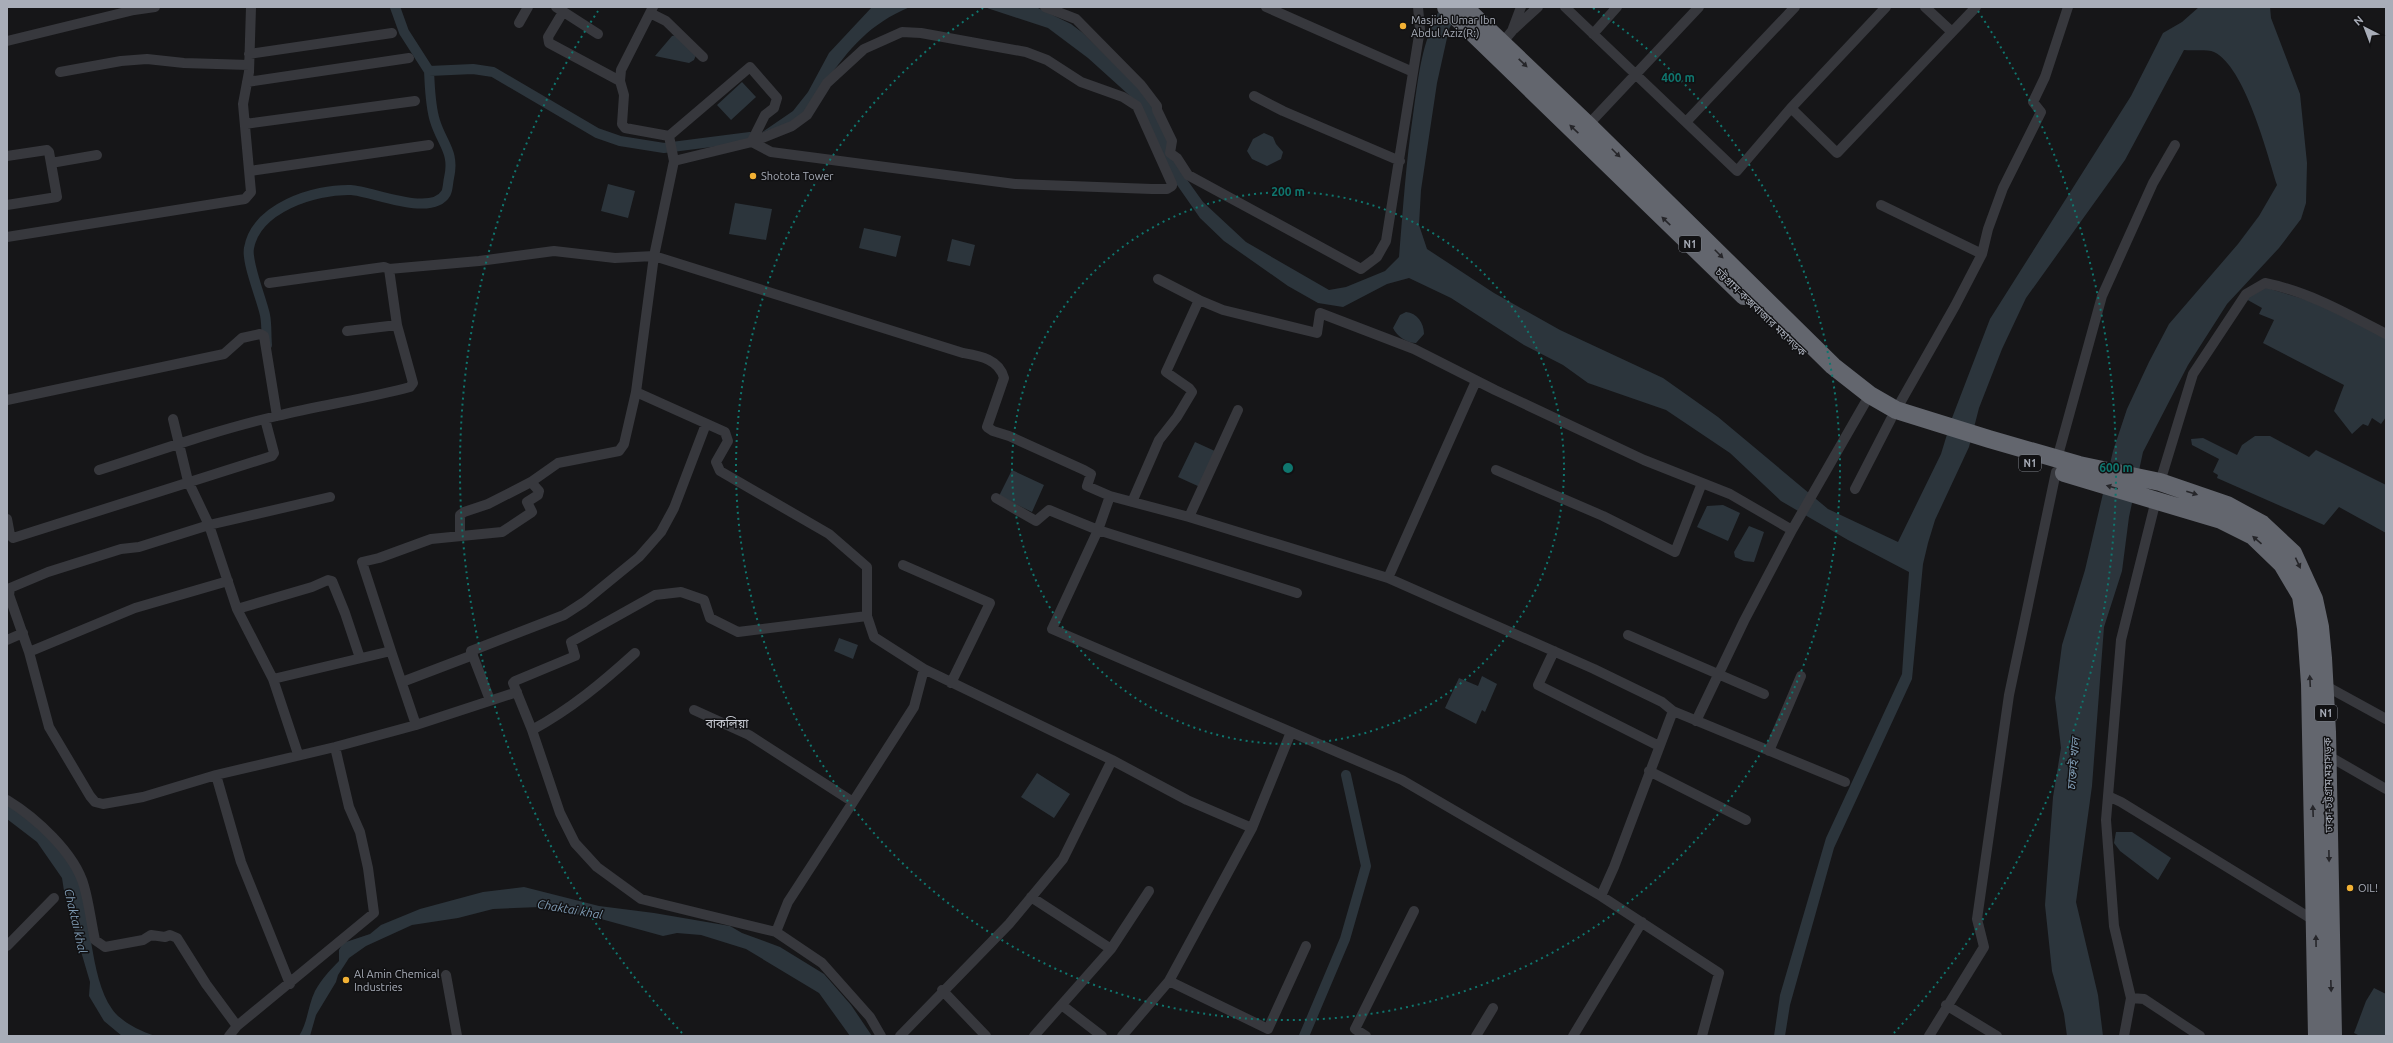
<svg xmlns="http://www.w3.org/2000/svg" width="2393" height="1043" viewBox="0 0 2393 1043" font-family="Ubuntu,'Noto Sans Bengali',sans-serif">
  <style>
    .water { fill: #2c353c }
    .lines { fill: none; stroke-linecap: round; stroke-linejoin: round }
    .canal { stroke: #2c353c; stroke-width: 10 }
    .street { stroke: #37383d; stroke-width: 10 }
    .highway { stroke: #63666e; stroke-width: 18 }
    .oneway { fill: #26262a }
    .ring { fill: none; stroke: #0f766e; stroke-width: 2; stroke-dasharray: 2 4 }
    .poi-dot { fill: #f2b134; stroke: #111113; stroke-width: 1.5 }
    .labels { text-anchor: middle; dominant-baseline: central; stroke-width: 3; stroke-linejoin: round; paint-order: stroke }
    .shield { fill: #111113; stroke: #7b7e86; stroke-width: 1 }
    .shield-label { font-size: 10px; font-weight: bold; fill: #a8adb8 }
    .poi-label { font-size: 11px; fill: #a8adb8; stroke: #111113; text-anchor: start }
    .street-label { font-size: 11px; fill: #a8adb8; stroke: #111113 }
    .neighbourhood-label { font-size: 12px; fill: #c9ccd4; stroke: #111113 }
    .water-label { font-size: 12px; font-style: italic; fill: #7f9bb3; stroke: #111113 }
    .centre { fill: #0f766e; stroke: #111113; stroke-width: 2 }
    .ring-label { font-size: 12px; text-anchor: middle; font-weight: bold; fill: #0f766e; stroke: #111113; stroke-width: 3; stroke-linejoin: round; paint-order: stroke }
  </style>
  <rect width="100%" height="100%" fill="#161618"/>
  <path class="water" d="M 872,7 L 910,7 C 869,24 850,48 824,84 C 816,95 807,111 795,120 C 786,126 771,129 761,133 L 793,111 L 808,92 L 829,53 Z
    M 984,7 L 1036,7 L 1071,24 L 1083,33 L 1149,98 L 1183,174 L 1203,202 L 1246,242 L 1329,290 L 1346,287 L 1385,271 L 1399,257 C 1403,209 1406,162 1413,115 C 1419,74 1421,44 1441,7 L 1461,7 L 1449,29 L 1437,83 L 1421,190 L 1419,225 L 1427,249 L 1494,293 L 1560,330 L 1663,378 L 1718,417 L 1828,509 L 1898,542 L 1941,454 L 1952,418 L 1990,319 L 2131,96 L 2163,33 L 2182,22 L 2199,7 L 2270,7 L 2271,18 L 2300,94 L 2307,163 L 2306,203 L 2301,219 L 2279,248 L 2227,304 L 2188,365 L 2143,452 L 2129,517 L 2122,571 L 2104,627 L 2092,786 L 2076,902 L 2098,995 L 2103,1036 L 2067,1036 L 2064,1014 L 2052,971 L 2045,905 L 2053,797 L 2061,748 L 2055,698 L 2062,645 L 2085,570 L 2113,451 L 2127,409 L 2149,362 L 2169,324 L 2238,244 L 2259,216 L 2277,185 C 2267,153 2245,67 2214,52 C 2207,49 2193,51 2184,50 L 2125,160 L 2026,298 L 2002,349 L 1979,408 L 1969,447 L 1935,520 L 1928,543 L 1923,564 L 1912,679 L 1834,848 L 1790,1005 L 1785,1036 L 1774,1036 L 1780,995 L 1826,838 L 1902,674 L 1909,572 L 1848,540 L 1781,501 L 1730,453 L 1666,410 L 1588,383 L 1563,365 L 1524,345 L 1451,298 L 1409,278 L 1387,284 L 1343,307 L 1318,303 L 1288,286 L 1224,241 L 1200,218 L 1168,172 L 1129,95 L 1088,58 L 1048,28 Z
    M 677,35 L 696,55 L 694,60 L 689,63 L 655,56 L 672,36 Z
    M 742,82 L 756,97 L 731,120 L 717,105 Z
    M 1264,133 L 1273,137 L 1276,144 L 1283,152 L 1281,159 L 1267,166 L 1252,159 L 1247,151 L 1253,139 Z
    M 608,184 L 635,191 L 628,218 L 601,211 Z
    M 735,203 L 772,209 L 766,240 L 729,234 Z
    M 864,228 L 901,236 L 896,257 L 859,248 Z
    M 952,239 L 975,245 L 970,266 L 947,261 Z
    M 2264,287 L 2327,306 L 2386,338 L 2386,417 L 2381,424 L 2372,418 L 2368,426 L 2363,424 L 2352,434 L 2334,411 L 2344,385 L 2263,343 L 2274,320 L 2259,314 L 2262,308 L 2246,299 Z
    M 1406,312 C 1417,313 1424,323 1424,334 L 1416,343 C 1406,343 1397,336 1393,328 L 1400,315 Z
    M 2255,436 L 2270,436 L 2309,457 L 2316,450 L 2386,485 L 2386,533 L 2339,507 L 2324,525 L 2217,478 L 2218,475 L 2213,472 L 2219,459 L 2192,445 L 2191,439 L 2203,438 L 2237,455 L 2242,445 Z
    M 1195,442 L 1217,452 L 1200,487 L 1178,477 Z
    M 1012,470 L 1044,485 L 1032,512 L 999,496 Z
    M 1723,505 L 1740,513 L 1728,541 L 1697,527 L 1707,506 Z
    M 1749,526 L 1764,532 L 1754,562 L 1744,561 L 1735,557 L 1734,552 Z
    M 839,638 L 858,645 L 853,659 L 834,651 Z
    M 1482,676 L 1497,684 L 1485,712 L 1482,710 L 1476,724 L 1445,708 L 1459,678 L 1478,686 Z
    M 1037,773 L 1070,794 L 1054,818 L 1021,797 Z
    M 7,802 C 27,820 65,847 75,871 C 92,911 89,976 112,1009 C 121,1022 140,1031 155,1036 L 122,1036 L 104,1021 L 89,996 L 90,982 L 65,897 L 62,878 L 37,842 L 7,819 Z
    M 2116,832 L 2132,832 L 2171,858 L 2158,880 L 2120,851 L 2114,843 Z
    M 524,887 L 599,906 L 654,913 L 730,926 L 742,933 L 780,947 L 824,974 L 851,1005 L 872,1036 L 850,1036 L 819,993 L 746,949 L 701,935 L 677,933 L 663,936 L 601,919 L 540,907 L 493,909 L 458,918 L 412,925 L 366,946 L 349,958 L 338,975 L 336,982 L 316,1015 L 310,1036 L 299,1036 C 308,1022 308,1005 315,991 C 321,980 330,970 339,961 L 339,950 L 343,943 L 370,934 L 381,925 L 420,909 L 483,892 Z
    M 2374,988 L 2386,994 L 2386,1036 L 2360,1036 L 2354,1033 L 2366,1001 Z"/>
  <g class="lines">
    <path class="canal" d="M 395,7 L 404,32 L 429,71
      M 429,71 L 473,69 L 493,72 L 597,133 L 620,141 L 664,148 L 750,137
      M 267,345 C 266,335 267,325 265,315 C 262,300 246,262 249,248 C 256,208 314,189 351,190 C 372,191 432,218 446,193 C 448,189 448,182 449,178 C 455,152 442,144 435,121 C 430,105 430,87 429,71
      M 1304,1036 L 1345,939 L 1366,866 L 1346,775"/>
    <path class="street" d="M 556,7 L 598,34
      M 653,7 L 621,70 L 620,81 L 624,95 L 622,124 L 625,128 L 669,136
      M 1045,7 L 1076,19 L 1141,85 L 1157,106 L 1157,110 L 1172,141 L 1170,153 L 1177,158 L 1188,175 L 1361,269 L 1377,257 L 1386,241 L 1420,29 L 1418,7
      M 1266,7 L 1413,72
      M 1565,7 L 1737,171 L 1791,108 L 1886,7
      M 1925,7 L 1952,32
      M 563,12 L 548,37 L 549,43 L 620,81
      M 650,13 L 666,21 L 703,57
      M 519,23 L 528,7
      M 1514,29 L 1538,7
      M 1593,34 L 1617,7
      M 7,41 L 134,10 L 155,7
      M 1502,43 L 1512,31 L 1521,7
      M 249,54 L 392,33
      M 60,72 L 121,61 L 147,59 L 184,63 L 249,65
      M 247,82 L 409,58
      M 1254,96 L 1283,111 L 1400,161
      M 1791,108 L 1837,153 L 1976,7
      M 1686,122 L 1795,7
      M 245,124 L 415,101
      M 1588,125 L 1699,7
      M 669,136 L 750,67 L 777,98 L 774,108 L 765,115 L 752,141 L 752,142 L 771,152 L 1015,184 L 1152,189 L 1167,189 L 1172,186 L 1172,184 L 1137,106 L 1123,97 L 1081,82 L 1047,60 L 1026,52 L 921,33 L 902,32 L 864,49 L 827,83 L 807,115 L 792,126 L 752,142 L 674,161
      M 669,136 L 674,161 L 654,256 L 636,392 L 725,432 L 728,441 L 716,462 L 720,471 L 829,534 L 867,567 L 867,616
      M 7,156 L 47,150 L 49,152 L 57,197 L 7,205
      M 51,163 L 97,155
      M 250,171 L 429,145
      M 1881,205 L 1982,254
      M 7,237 L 245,199 L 251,192 L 243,104 L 249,72 L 251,7
      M 1158,279 L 1199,300
      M 269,283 L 384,267 L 389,269
      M 347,331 L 397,325
      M 7,400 L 224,354 L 242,338 L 260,334 L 264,336 L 277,416
      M 1896,410 L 1955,306 L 1982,254 L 1988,229 L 2003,188 L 2041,112 L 2033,102 L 2045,77 L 2068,7
      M 173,419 L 188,481 L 209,525 L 237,609 L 273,679 L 391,651 L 416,725
      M 2057,459 L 2102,296 L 2153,183 L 2175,145
      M 99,470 C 158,451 216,430 277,416 C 321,405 366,399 410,387 L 413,383 L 397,325 L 389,269 L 479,261 L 554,251 L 615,258 L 654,256 L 963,353 C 980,356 999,359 1004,378 L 987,427 L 993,431 L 1009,436 L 1084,470 L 1091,474 L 1087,486 L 1110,496 L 1189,517 L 1388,578 L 1594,669 L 1662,702 L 1673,711 L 1845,782
      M 1496,470 L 1603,516 L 1675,552 L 1702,483
      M 2160,482 L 2193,374 L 2246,294 L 2265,283 C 2309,292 2346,313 2386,334
      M 1855,489 L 1891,419
      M 1110,496 L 1098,530 L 1052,629 L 1402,780 L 1601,896 L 1719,973 L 1702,1036
      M 330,497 L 209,525 L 139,547 L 121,549 L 48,572 L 10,588 L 9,595 L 29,652 L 49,727 L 90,796 L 95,802 L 103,804 L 143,797 L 216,775 L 335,747 L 416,725 L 517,692
      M 996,498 L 1036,521 L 1049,510 L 1098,530 L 1297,593
      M 1132,502 L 1159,440 L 1177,417 L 1192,392 L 1189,388 L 1166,372 L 1199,300 L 1223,310 L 1317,333 L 1320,313 L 1414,349 L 1495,390 L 1644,460 L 1730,494 L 1792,530
      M 1189,517 L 1238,410
      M 7,519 L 10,535 L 13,538 L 272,456 L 274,453 L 265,419
      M 460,536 L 460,515 L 464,512 L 488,504 L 531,482 L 558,463 L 619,451 L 624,444 L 636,392
      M 903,565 L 990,603 L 951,683
      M 1388,578 L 1476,381
      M 237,609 L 312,587 L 328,580 L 332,581 L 345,613 L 360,658
      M 1628,635 L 1764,694
      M 7,640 L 23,633
      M 391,651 L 362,562 L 379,558 L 431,539 L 502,532 L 532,512 L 527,502 L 538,495 L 539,491 L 531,482
      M 1554,651 L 1538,685 L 1659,746
      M 29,652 L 135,608 L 228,581
      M 924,669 L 1112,760 L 1187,800 L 1252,828
      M 273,679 L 298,754
      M 402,682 L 473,655
      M 2324,685 L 2386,719
      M 490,700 L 471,651 L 564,615 L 584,602 L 639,557 L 661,532 L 674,508 L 706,424
      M 694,710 L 749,735 L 853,802 L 914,707 L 924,669 L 874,637 L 867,616 L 738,632 L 710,618 L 704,600 L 681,592 L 655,595 L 571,642 L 575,656 L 515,681 L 513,683 L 532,730 L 560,813 L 575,843 L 597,867 L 641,899 L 776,932 L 788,902 L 853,802
      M 1696,721 L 1744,621 L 1792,530 L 1865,403
      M 532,730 C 571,709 603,682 635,653
      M 1769,751 L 1801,676
      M 2327,755 L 2386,789
      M 1649,771 L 1746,820
      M 216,775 L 241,862 L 290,984
      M 2108,796 L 2121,802 L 2315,921
      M 7,800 C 35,817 75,853 84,886 C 89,903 91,922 95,940 L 105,947 L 143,940 L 151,935 L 165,937 L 170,935 L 177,938 L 206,984 L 237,1026
      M 1601,896 L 1614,867 L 1673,711
      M 1031,897 L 1111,949
      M 776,932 L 822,963 L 870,1017 L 881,1036
      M 7,946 L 54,898
      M 446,975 L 457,1036
      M 1169,981 L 1268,1029 L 1306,946
      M 942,990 L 986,1036
      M 2131,998 L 2144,999 L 2200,1036
      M 1946,1005 L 1997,1036
      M 1063,1006 L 1102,1036
      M 229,1036 L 237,1026 L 374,913 L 368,868 L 360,832 L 349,807 L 335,747
      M 900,1036 L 1009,924 L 1063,859 L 1112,760
      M 1034,1036 L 1111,949 L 1149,891
      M 1122,1036 L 1169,981 L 1252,828 L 1291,732
      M 1366,1036 L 1355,1029 L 1414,911
      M 1476,1036 L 1493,1008
      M 1573,1036 L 1642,922
      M 1929,1036 L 1984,947 L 1977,919 L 2009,695 L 2056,472
      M 2124,1036 L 2131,998 L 2114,926 L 2106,820 L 2121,640 L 2156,500"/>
    <path class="highway" d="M 1446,7 L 1744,296
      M 1464,7 L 1588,125 L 1833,366 L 1870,395 L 1896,410 L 1989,439 L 2079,465 L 2160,482 L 2227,505 L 2262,524 L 2293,553 L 2314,599 L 2320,627 L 2323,658 L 2327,732 L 2333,1036
      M 2064,473 L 2221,520 L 2253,536 L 2282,564 L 2301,596 L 2306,628 L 2310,684 L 2317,1036"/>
  </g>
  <defs><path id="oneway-solid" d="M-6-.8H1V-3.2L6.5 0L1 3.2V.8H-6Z"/></defs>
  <g class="oneway">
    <use href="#oneway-solid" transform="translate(1523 63) rotate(44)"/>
    <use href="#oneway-solid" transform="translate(1574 129) rotate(-137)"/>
    <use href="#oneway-solid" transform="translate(1616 153) rotate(45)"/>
    <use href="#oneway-solid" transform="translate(1666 221) rotate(-136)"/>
    <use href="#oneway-solid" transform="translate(1719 254) rotate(45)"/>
    <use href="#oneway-solid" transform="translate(2112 487) rotate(-164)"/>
    <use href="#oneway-solid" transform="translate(2192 493) rotate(18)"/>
    <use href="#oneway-solid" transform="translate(2257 540) rotate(-139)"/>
    <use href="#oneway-solid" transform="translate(2298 563) rotate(65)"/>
    <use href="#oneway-solid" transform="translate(2310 681) rotate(-93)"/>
    <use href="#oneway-solid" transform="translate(2313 811) rotate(-92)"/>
    <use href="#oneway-solid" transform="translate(2329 856) rotate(89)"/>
    <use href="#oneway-solid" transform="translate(2316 941) rotate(-91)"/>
    <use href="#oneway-solid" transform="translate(2331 986) rotate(88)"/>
  </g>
  <g class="ring">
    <circle cx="1288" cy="468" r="276"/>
    <path d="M1593 8A552 552 0 1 1 983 8"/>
    <path d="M682 1033A828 828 0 0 1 598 11M1978 11A828 828 0 0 1 1894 1033"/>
  </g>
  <g class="poi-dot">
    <circle cx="1403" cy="26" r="4"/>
    <circle cx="753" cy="176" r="4"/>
    <circle cx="2350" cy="888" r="4"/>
    <circle cx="346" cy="980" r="4"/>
  </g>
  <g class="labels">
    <g class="shield">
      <rect x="1679" y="236" width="22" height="16" rx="3"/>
      <rect x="2019" y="455" width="22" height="16" rx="3"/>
      <rect x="2315" y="705" width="22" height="16" rx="3"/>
    </g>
    <g class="shield-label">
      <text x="1690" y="244">N1</text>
      <text x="2030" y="463">N1</text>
      <text x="2326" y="713">N1</text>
    </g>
    <g class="poi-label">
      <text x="1411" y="20">Masjida Umar Ibn<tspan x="1411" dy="13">Abdul Aziz(R:)</tspan></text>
      <text x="761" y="176">Shotota Tower</text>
      <text x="2358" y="888">OIL!</text>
      <text x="354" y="974">Al Amin Chemical<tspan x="354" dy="13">Industries</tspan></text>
    </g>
    <g class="street-label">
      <text transform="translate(1761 312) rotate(44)">চট্টগ্রাম-কক্সবাজার মহাসড়ক</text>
      <text transform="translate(2328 785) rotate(-91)">ঢাকা-চট্টগ্রাম মহাসড়ক</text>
    </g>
    <g class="neighbourhood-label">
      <text x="727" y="723">বাকলিয়া</text>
    </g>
    <g class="water-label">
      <text transform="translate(2073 764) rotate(-85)">চাক্তাই খাল</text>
      <text transform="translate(570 909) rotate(10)">Chaktai khal</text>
      <text transform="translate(76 921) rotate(77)">Chaktai khal</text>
    </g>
  </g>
  <circle cx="1288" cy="468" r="6" class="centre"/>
  <g class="ring-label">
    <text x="1678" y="82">400 m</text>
    <text x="1288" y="196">200 m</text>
    <text x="2116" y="472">600 m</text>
  </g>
  <rect width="2393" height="1043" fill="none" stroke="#a8adb8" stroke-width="16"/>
  <g transform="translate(2365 28) rotate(318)" stroke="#111113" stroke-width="3" paint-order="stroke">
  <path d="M0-3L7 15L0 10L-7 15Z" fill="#a8adb8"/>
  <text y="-6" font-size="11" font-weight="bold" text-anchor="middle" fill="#a8adb8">N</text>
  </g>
</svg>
